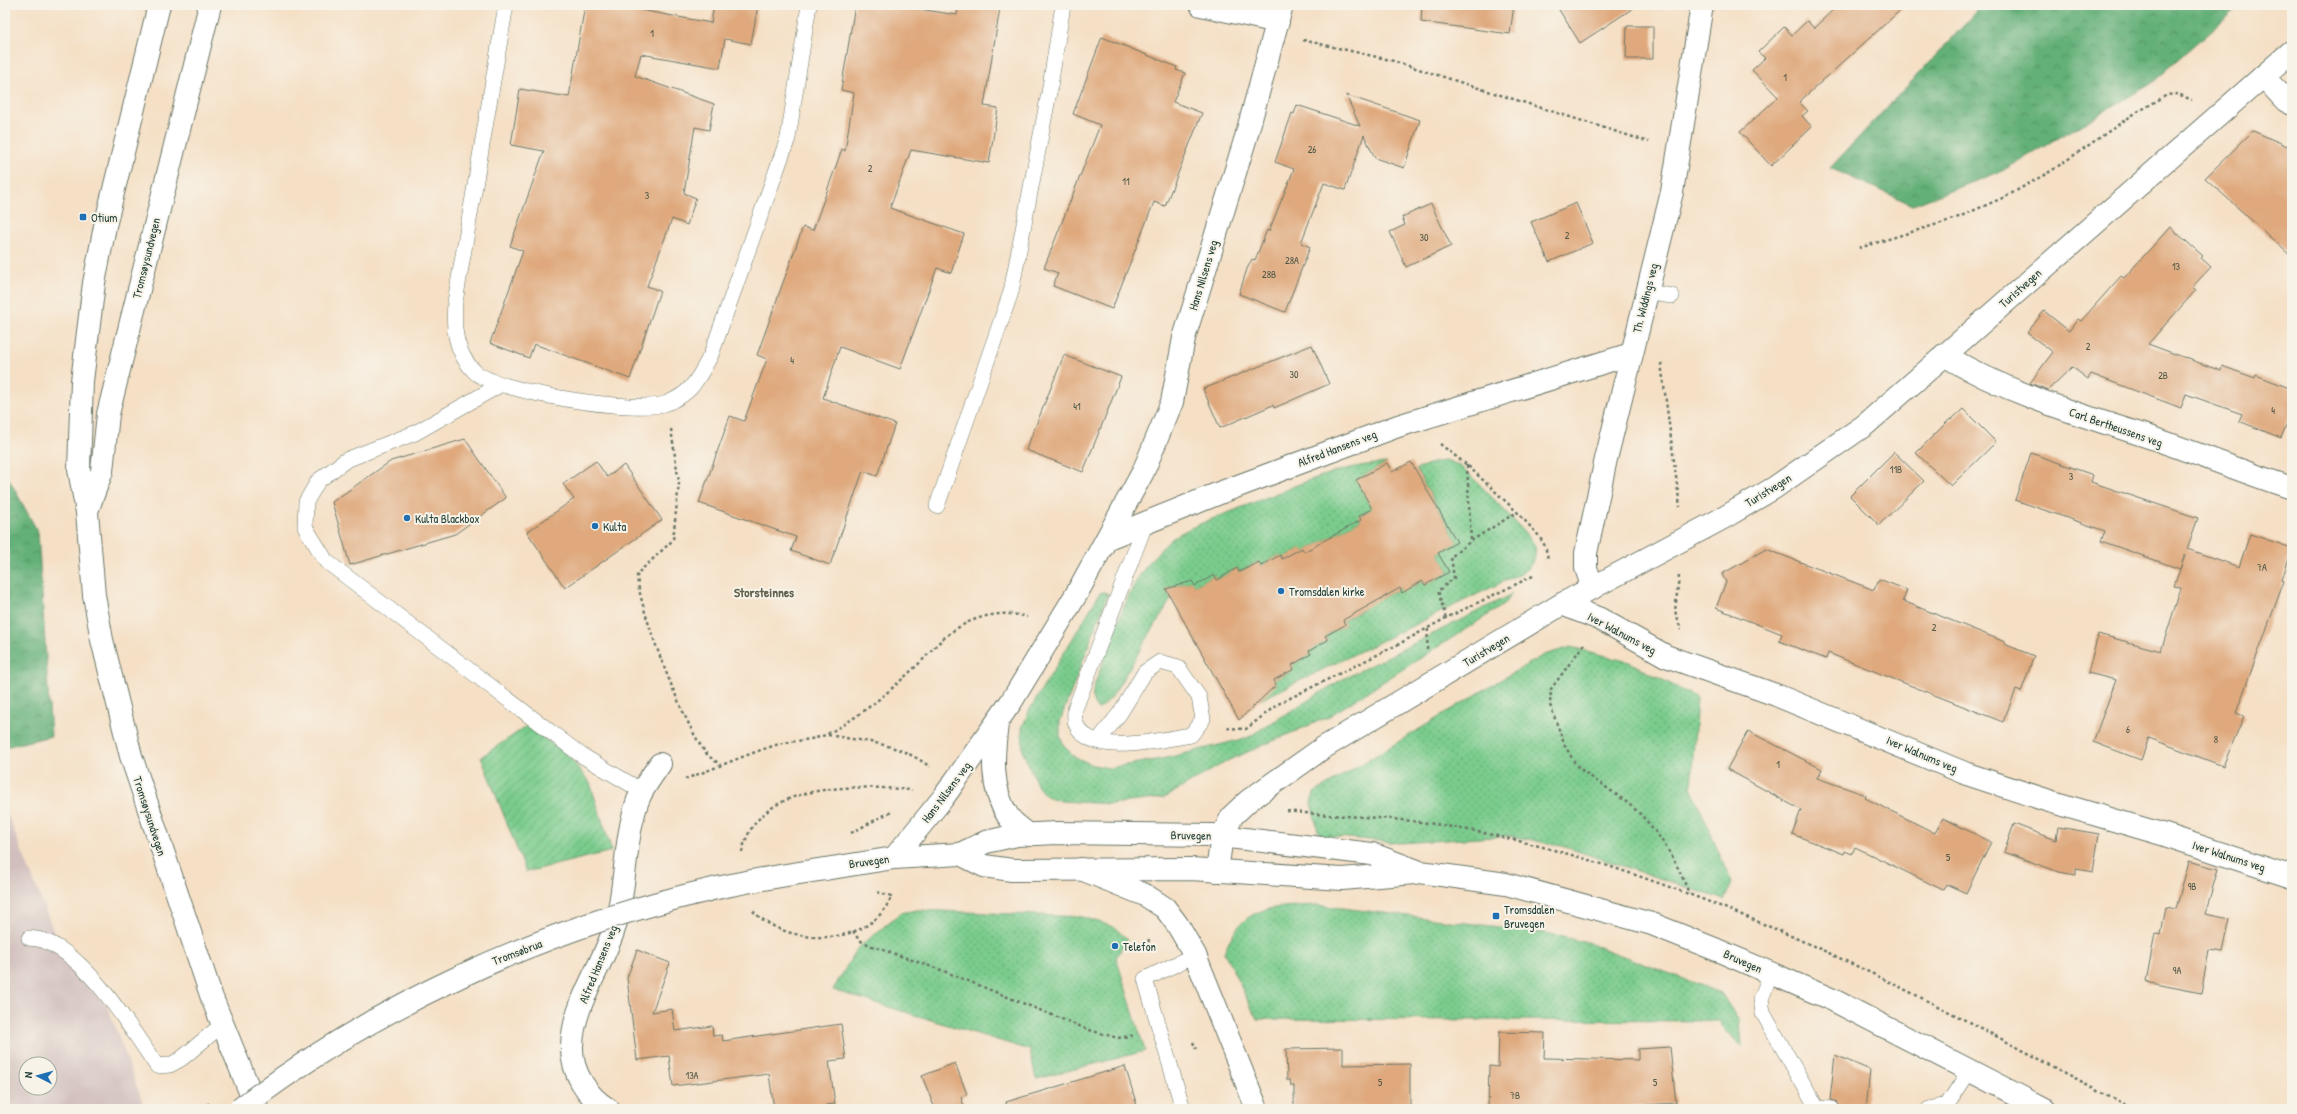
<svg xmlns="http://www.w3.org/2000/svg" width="2297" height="1114" viewBox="0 0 2297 1114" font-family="'Patrick Hand',sans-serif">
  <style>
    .industrial { fill: #d1bfbd; fill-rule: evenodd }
    .grass { fill: url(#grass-dots); stroke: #4c8460 }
    .forest { fill: url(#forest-crowns); stroke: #417656 }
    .garden { fill: url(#garden-furrows); stroke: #4c8460 }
    .building { fill: #dfa97d }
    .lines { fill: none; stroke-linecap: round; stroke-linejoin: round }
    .lane-casing { stroke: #6a7667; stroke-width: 16 }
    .street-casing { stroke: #6a7667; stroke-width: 24 }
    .secondary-casing { stroke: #6a7667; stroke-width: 24 }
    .primary-casing { stroke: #6a7667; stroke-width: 24 }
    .highway-casing { stroke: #6a7667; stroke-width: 24 }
    .path { stroke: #6a7667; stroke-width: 2.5; stroke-dasharray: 3 3; stroke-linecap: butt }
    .lane { stroke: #fff; stroke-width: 15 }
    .street { stroke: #fff; stroke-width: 22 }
    .secondary { stroke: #fff; stroke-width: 22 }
    .primary { stroke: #fff; stroke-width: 22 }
    .highway { stroke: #fff; stroke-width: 22 }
    .primary-bridge-casing { stroke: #6a7667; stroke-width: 24; stroke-linecap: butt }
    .path-bridge { stroke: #6a7667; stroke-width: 2.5; stroke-dasharray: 3 3; stroke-linecap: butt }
    .primary-bridge { stroke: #fff; stroke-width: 22 }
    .poi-dot { fill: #1f6fb2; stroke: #f7f3e8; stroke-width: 1.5 }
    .labels { text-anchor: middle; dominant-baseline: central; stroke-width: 4; stroke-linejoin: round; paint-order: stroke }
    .number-label { font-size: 10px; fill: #4f5846 }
    .poi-label { font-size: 12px; fill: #1f3d34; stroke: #f7f3e8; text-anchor: start }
    .street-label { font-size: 12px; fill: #1f3d34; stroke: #f7f3e8 }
    .neighbourhood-label { font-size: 13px; font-weight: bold; fill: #62634e; stroke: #f7f3e8 }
  </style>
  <defs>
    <pattern id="grass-dots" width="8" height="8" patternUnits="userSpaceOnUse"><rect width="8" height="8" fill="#7acc8d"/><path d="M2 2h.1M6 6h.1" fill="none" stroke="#63a774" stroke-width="1.8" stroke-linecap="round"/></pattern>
    <pattern id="forest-crowns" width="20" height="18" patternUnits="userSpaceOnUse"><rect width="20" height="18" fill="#63b078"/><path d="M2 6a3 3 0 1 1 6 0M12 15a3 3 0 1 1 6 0" fill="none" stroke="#519063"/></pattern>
    <pattern id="garden-furrows" width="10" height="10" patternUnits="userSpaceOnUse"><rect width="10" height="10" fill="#7acc8d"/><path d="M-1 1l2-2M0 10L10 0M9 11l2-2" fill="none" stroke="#63a774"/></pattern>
  </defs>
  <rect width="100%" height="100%" fill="#f7f3e8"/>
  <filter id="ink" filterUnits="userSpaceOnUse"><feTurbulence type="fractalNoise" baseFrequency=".025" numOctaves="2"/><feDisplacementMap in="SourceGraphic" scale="8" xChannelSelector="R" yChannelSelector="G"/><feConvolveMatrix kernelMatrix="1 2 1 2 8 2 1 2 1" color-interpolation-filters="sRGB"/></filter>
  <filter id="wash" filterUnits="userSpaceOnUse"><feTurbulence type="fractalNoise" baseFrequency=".012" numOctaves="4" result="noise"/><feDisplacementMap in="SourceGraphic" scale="16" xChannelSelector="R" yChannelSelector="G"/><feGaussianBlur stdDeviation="0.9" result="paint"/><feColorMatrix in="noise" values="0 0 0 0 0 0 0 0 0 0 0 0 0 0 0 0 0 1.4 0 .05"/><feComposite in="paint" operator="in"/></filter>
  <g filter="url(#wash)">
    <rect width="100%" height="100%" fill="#f5e0c6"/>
    <path class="industrial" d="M 5,808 L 61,950 L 108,1007 L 145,1109 L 5,1109 ZM 26,1064 L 50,1064 L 50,1088 L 26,1088 Z"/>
    <path class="grass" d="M 1444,461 C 1448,462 1455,463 1459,465 C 1467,470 1533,539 1535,546 C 1537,558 1531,566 1523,572 L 1260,700 L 1257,696 L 1276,685 L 1274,680 L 1294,670 L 1292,665 L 1311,655 L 1309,651 L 1328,640 L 1325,636 L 1345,625 L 1343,621 L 1362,610 L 1379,595 L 1381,599 L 1400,588 L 1403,592 L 1422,581 L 1425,585 L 1449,572 L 1438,553 L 1457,542 L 1416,469 L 1432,463 Z
      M 1387,463 L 1356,480 L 1379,505 L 1360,515 L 1361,520 L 1304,552 L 1301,548 L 1282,559 L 1280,555 L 1261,566 L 1258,562 L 1239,572 L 1237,568 L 1217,580 L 1214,575 L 1195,586 L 1192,581 L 1166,589 L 1171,599 L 1111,698 L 1098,710 C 1085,698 1099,674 1104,660 C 1114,631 1131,581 1152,559 C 1158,552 1166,543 1173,538 C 1190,526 1226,514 1245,506 C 1291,488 1337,465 1387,463 Z
      M 1104,592 L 1108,594 L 1060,721 L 1060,736 L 1064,746 L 1075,757 L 1093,765 L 1109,768 L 1167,758 L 1247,738 L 1341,680 L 1512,594 L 1502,606 L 1328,717 L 1227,761 L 1164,798 L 1111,804 L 1061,801 L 1046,796 L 1038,787 L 1023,752 L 1022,728 L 1029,711 L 1100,593 Z
      M 1571,647 L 1629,662 L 1697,698 L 1691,787 L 1732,883 L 1725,900 L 1562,846 L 1511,836 L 1399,843 L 1319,835 L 1311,803 L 1314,793 L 1507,676 L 1544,655 Z
      M 1317,905 L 1508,928 L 1551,934 L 1591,944 L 1721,993 L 1739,1021 L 1741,1047 L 1719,1021 L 1257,1019 L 1224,952 C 1244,903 1271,908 1317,905 Z
      M 917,910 L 1083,917 L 1114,927 L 1128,940 L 1116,957 L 1145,1051 L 1036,1079 L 1030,1050 L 833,990 L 856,950 L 900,913 Z"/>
    <path class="forest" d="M 1983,5 L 2240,5 L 2151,84 L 2002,171 L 1913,205 L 1830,168 Z
      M 5,472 L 38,532 L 51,736 L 5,747 Z"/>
    <path class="garden" d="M 527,726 L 568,755 L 590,783 L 612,851 L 526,872 L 481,757 Z"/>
    <g id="blocks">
      <path class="building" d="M 585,5 L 613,5 L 711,23 L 714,5 L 758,5 L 751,44 L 725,39 L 720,68 L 641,54 L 635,76 L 714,104 L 709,130 L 695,127 L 684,193 L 696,198 L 687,225 L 672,219 L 647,286 L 660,291 L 630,379 L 534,344 L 529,358 L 490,343 L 523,251 L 510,246 L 544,151 L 511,145 L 520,89 L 569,97 Z
        M 855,5 L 894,5 L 957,15 L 958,5 L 980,5 L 1000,8 L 984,106 L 998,108 L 989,163 L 911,150 L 890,208 L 964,234 L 951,273 L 937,268 L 900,369 L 840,347 L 823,398 L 895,424 L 877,476 L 863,471 L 830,565 L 791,551 L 796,537 L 699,503 L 730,416 L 744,421 L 767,359 L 757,355 L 803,227 L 813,230 L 842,149 L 845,151 L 854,93 L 841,90 Z
        M 1422,5 L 1514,5 L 1510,34 L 1421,22 Z
        M 1556,5 L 1638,5 L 1580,43 Z
        M 1838,5 L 1906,5 L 1799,102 L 1808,111 L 1802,116 L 1812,127 L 1771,166 L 1740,132 L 1778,97 L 1752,70 L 1765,58 L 1758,52 L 1784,27 L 1792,35 L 1807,21 L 1814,28 Z
        M 1627,26 L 1653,26 L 1653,59 L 1626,59 Z
        M 1102,37 L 1177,67 L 1176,70 L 1185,73 L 1173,102 L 1202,113 L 1165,206 L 1154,202 L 1112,309 L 1053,286 L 1058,273 L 1044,268 L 1100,125 L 1073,114 Z
        M 1346,95 L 1420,120 L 1404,168 L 1375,158 L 1364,135 L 1345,190 L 1324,183 L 1301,243 L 1310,247 L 1285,312 L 1239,294 L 1247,269 L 1252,259 L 1255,260 L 1267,230 L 1269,231 L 1294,169 L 1275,162 L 1292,113 L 1294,114 L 1297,105 L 1360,126 Z
        M 2253,131 L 2292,148 L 2292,257 L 2205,178 Z
        M 1576,203 L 1593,243 L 1549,262 L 1531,222 Z
        M 1431,204 L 1451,246 L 1406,267 L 1390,232 L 1405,225 L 1402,217 Z
        M 2170,227 L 2203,256 L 2201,258 L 2211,267 L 2192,287 L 2196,290 L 2148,344 L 2221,371 L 2222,366 L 2255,378 L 2256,375 L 2292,389 L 2292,411 L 2281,438 L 2239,421 L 2242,414 L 2186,394 L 2181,408 L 2091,374 L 2088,379 L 2072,367 L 2048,390 L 2030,383 L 2053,352 L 2027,333 L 2044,311 L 2069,331 L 2078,319 L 2081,321 L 2121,276 L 2124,278 Z
        M 1312,345 L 1329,384 L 1274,408 L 1273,405 L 1220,428 L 1203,389 Z
        M 1064,355 L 1121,377 L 1083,472 L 1026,450 Z
        M 1963,409 L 1996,442 L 1951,486 L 1916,453 L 1950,419 L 1951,420 Z
        M 465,439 L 506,498 L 455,534 L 350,565 L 332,502 L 391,461 Z
        M 1894,452 L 1924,481 L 1879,525 L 1850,496 Z
        M 2031,453 L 2093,475 L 2091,482 L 2198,518 L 2187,549 L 2239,567 L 2250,534 L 2292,548 L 2282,580 L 2284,581 L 2236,713 L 2244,716 L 2223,766 L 2149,738 L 2141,760 L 2093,742 L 2116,680 L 2088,673 L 2098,634 L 2161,651 L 2181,588 L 2174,586 L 2185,555 L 2180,569 L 2101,541 L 2105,531 L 2015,500 Z
        M 596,461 L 607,477 L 624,465 L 662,520 L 565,588 L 527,532 L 574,499 L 563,484 Z
        M 1411,462 L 1457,542 L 1438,553 L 1449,572 L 1425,585 L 1422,581 L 1402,593 L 1400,588 L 1343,620 L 1345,625 L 1325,636 L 1328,640 L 1309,651 L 1311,654 L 1292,665 L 1294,669 L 1274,680 L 1276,685 L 1239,720 L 1166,589 L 1192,581 L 1195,586 L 1214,575 L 1217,580 L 1237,568 L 1239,572 L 1259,562 L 1261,566 L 1280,555 L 1282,559 L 1302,548 L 1304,552 L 1361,520 L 1359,516 L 1372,509 L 1356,480 L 1387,463 L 1392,472 Z
        M 1766,549 L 1874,590 L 1879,579 L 1907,590 L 1903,601 L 2005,642 L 2004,644 L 2034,656 L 2021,692 L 2016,690 L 2003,722 L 1828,653 L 1826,659 L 1779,641 L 1782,634 L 1716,608 L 1726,582 L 1722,574 Z
        M 1748,731 L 1822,769 L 1817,778 L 1866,795 L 1865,798 L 1935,833 L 1943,818 L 1991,842 L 1966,893 L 1946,884 L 1943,890 L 1855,847 L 1852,854 L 1845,851 L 1844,854 L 1792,834 L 1801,810 L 1727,769 Z
        M 2014,824 L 2056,840 L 2058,827 L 2099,834 L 2093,872 L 2076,869 L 2076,875 L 2059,872 L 2004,852 Z
        M 2189,861 L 2218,869 L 2205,914 L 2230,919 L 2223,952 L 2209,950 L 2201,993 L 2146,982 L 2155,933 L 2161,935 L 2166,907 L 2176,909 Z
        M 637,950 L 670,963 L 652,1012 L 672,1009 L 675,1031 L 712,1026 L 713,1036 L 722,1035 L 723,1041 L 841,1024 L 846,1059 L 829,1061 L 835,1104 L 826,1105 L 827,1109 L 774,1109 L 769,1074 L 673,1086 L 669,1056 L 637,1060 L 627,978 Z
        M 1499,1032 L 1545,1033 L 1544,1058 L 1638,1060 L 1638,1049 L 1670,1047 L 1676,1103 L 1581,1109 L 1488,1109 L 1489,1066 L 1498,1067 Z
        M 1343,1048 L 1343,1065 L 1410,1064 L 1410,1109 L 1294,1109 L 1294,1086 L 1291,1086 L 1290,1080 L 1287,1080 L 1286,1049 Z
        M 1835,1055 L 1870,1070 L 1866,1109 L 1841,1109 L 1837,1102 L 1830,1100 Z
        M 955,1063 L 967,1094 L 961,1097 L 965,1109 L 935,1109 L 922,1076 Z
        M 1125,1066 L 1138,1109 L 1007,1109 L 1006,1102 Z"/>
    </g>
  </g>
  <g filter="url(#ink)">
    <use href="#blocks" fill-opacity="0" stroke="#6a7667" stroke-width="1"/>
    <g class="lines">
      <g class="lane-casing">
        <path id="lane" d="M 506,5 L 455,302 C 453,328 455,353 475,372 C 498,392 639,415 667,403 C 693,393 698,378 711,355 L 788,138 L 809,5
          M 1646,292 L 1672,296
          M 500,385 L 415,433 L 346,460 L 318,481 L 306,502 L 305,527 L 326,561 L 581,755 L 642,791
          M 937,506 L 1011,292 L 1049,93 L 1063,5
          M 1098,741 L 1120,713 L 1145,672 L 1160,662 L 1178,667 L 1199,697 L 1203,719 L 1191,735 C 1163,739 1091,759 1076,724 C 1074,720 1075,714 1075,709 L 1146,522
          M 29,938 C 35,939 42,939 47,942 C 90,960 131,1029 157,1066 L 170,1065 L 181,1059 L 223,1024
          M 1771,973 L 1761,999 L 1763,1013 L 1817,1108 L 1832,1109
          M 1183,1109 L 1145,979 L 1195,955
          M 1929,1109 L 1947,1105 L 1970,1070"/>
      </g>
      <g class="street-casing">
        <path id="street" d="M 1201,5 L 1278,22
          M 2263,76 L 2286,101 L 2292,104
          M 1944,355 C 2008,394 2081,415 2152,438 C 2199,454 2245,473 2292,488
          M 1108,538 L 1222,492 L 1398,426 L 1631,354
          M 1562,604 L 1600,619 L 1666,656 L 1776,695 L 1967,774 L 2049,801 L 2165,835 L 2292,877
          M 997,724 C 993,755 990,788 1008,816 C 1012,823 1022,829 1029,835
          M 894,858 L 943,798 L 1011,702 L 1077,593 L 1143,472 L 1172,402 L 1184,338 L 1246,137 L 1282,5
          M 608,1109 C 587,1097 571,1071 572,1046 C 573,1005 600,970 613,932 C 627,890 623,842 638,800 C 643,787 652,776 660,764"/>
      </g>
      <g class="secondary-casing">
        <path id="secondary" d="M 1593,588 L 1586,568 L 1586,553 L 1606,459 L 1672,192 L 1702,5
          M 1217,871 L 1222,836 L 1232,816 L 1248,801 L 1323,748 L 1562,604 L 1725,517 L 1774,488 L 1865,425 L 2292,51"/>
      </g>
      <g class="primary-casing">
        <path id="primary" d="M 960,854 L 984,866 L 1012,870 L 1191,869 L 1342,879 L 1415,873
          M 825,869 L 894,858 L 960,854 L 986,842 L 1017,835 L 1056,833 L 1212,835 L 1372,854 L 1420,872 L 1506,884 L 1652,924 L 1717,950 L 1833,1000 L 2044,1109"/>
      </g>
      <g class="highway-casing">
        <path id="highway" d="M 159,5 L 105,226 L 94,283 L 82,381 L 79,470 L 87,512 L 94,595 L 102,640 L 131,756 L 212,998 L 257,1109
          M 87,511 L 102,471 L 108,414 L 210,5
          M 1081,869 L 1145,895 L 1165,908 L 1177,924 L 1195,955 L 1257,1109"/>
      </g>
      <path class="path" d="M 1303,40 L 1390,60 L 1649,142
        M 1859,248 L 1954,219 L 2007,196 L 2051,171 L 2134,114 L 2167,95 L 2178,94 L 2192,100
        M 1661,363 L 1680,507
        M 671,429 L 679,483 L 673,540 L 637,574 C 637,605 685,728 706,753 C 709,757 715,761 720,764
        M 1440,444 L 1467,465 L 1517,512 L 1539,536 L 1545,546 L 1548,558
        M 1467,465 L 1471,541
        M 1679,576 L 1675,611 L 1681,630
        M 1446,618 L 1438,591 L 1454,578 L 1451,557 L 1471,541 L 1517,512
        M 1584,644 L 1551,689 L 1550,705 L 1565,746 L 1576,765 L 1583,771 C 1603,786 1627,800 1644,818 C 1664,840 1679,866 1689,894
        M 1427,650 L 1428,628
        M 1227,728 L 1246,729 L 1278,704 L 1397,645 L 1446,618 L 1535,575
        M 828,735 C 866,742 897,742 930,767
        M 685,779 C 716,768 747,754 779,744 C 794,740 815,741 829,733 C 859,717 888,693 913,669 C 924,660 932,648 943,639 C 965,619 997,608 1027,617
        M 1287,811 C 1325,816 1363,816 1401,820 C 1446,824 1491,834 1535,845 C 1748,900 1940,1006 2133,1109
        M 851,833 L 892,811
        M 742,852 C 758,780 854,785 912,790
        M 753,911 C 784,944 855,948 884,910 C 887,906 889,901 892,896 L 876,892
        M 853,931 L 859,940 L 872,946 L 941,970 L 1089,1030 L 1118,1038 L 1135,1035
        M 1148,948 L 1149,937
        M 1193,1042 L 1196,1049"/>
      <use href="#lane" class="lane"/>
      <use href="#street" class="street"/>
      <use href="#secondary" class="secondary"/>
      <use href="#primary" class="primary"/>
      <use href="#highway" class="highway"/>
      <g class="primary-bridge-casing">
        <path id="primary-bridge" d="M 240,1109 C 372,1007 542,929 705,891 C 744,881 785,875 825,869"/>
      </g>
      <path class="path-bridge" d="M 202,1109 L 211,1102"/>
      <use href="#primary-bridge" class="primary-bridge"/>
    </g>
  </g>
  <g class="poi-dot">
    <rect x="79" y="213" width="8" height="8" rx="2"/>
    <circle cx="407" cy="518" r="4"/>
    <circle cx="595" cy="526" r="4"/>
    <circle cx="1281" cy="591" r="4"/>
    <rect x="1492" y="912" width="8" height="8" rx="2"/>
    <circle cx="1115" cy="946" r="4"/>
  </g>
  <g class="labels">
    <g class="number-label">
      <text x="652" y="33">1</text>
      <text x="1785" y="77">1</text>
      <text x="1312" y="149">26</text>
      <text x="870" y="168">2</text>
      <text x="1126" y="181">11</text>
      <text x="647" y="195">3</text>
      <text x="1567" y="235">2</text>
      <text x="1424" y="237">30</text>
      <text x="1292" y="260">28A</text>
      <text x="2176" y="266">13</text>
      <text x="1269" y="274">28B</text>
      <text x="2088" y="346">2</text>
      <text x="792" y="360">4</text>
      <text x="1294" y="374">30</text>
      <text x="2163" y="375">2B</text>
      <text x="1077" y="406">41</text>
      <text x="2273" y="410">4</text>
      <text x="1896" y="469">11B</text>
      <text x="2071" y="476">3</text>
      <text x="2262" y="567">7A</text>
      <text x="1934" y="627">2</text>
      <text x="2128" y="729">6</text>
      <text x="2216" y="739">8</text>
      <text x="1778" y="764">1</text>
      <text x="1948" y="857">5</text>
      <text x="2192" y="886">9B</text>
      <text x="2177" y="970">9A</text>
      <text x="692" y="1075">13A</text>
      <text x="1380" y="1082">5</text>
      <text x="1655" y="1082">5</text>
      <text x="1515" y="1095">7B</text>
    </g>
    <g class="poi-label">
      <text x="91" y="217">Otium</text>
      <text x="415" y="518">Kulta Blackbox</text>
      <text x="603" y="526">Kulta</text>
      <text x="1289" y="591">Tromsdalen kirke</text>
      <text x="1504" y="909">Tromsdalen<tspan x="1504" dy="14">Bruvegen</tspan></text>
      <text x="1123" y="946">Telefon</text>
    </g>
    <g class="street-label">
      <text transform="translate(146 258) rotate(-76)">Tromsøysundvegen</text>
      <text transform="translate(1203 275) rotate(-73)">Hans Nilsens veg</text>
      <text transform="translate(2020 288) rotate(-42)">Turistvegen</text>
      <text transform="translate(1645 298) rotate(-76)">Th. Widdings veg</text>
      <text transform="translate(2116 427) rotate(19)">Carl Bertheussens veg</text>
      <text transform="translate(1337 448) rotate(-21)">Alfred Hansens veg</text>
      <text transform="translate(1768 490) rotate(-32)">Turistvegen</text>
      <text transform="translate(1622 633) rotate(28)">Iver Walnums veg</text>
      <text transform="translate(1486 650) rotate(-31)">Turistvegen</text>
      <text transform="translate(1922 754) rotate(23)">Iver Walnums veg</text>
      <text transform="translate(946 792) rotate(-53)">Hans Nilsens veg</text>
      <text transform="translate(150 816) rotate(72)">Tromsøysundvegen</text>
      <text transform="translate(1191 835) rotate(1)">Bruvegen</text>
      <text transform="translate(2229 856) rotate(18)">Iver Walnums veg</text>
      <text transform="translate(869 861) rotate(-8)">Bruvegen</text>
      <text transform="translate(517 952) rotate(-21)">Tromsøbrua</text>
      <text transform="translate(1743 961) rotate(24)">Bruvegen</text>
      <text transform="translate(598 964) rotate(-68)">Alfred Hansens veg</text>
    </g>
    <g class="neighbourhood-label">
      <text x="764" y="592">Storsteinnes</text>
    </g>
  </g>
  <rect width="2297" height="1114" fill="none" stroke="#f7f3e8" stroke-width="20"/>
  <g transform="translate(38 1076) rotate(276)"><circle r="19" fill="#f7f3e8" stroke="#a1aaa0"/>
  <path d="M0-3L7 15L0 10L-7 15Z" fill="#1f6fb2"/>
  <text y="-6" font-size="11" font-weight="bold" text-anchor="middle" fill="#1f3d34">N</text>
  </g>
</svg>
